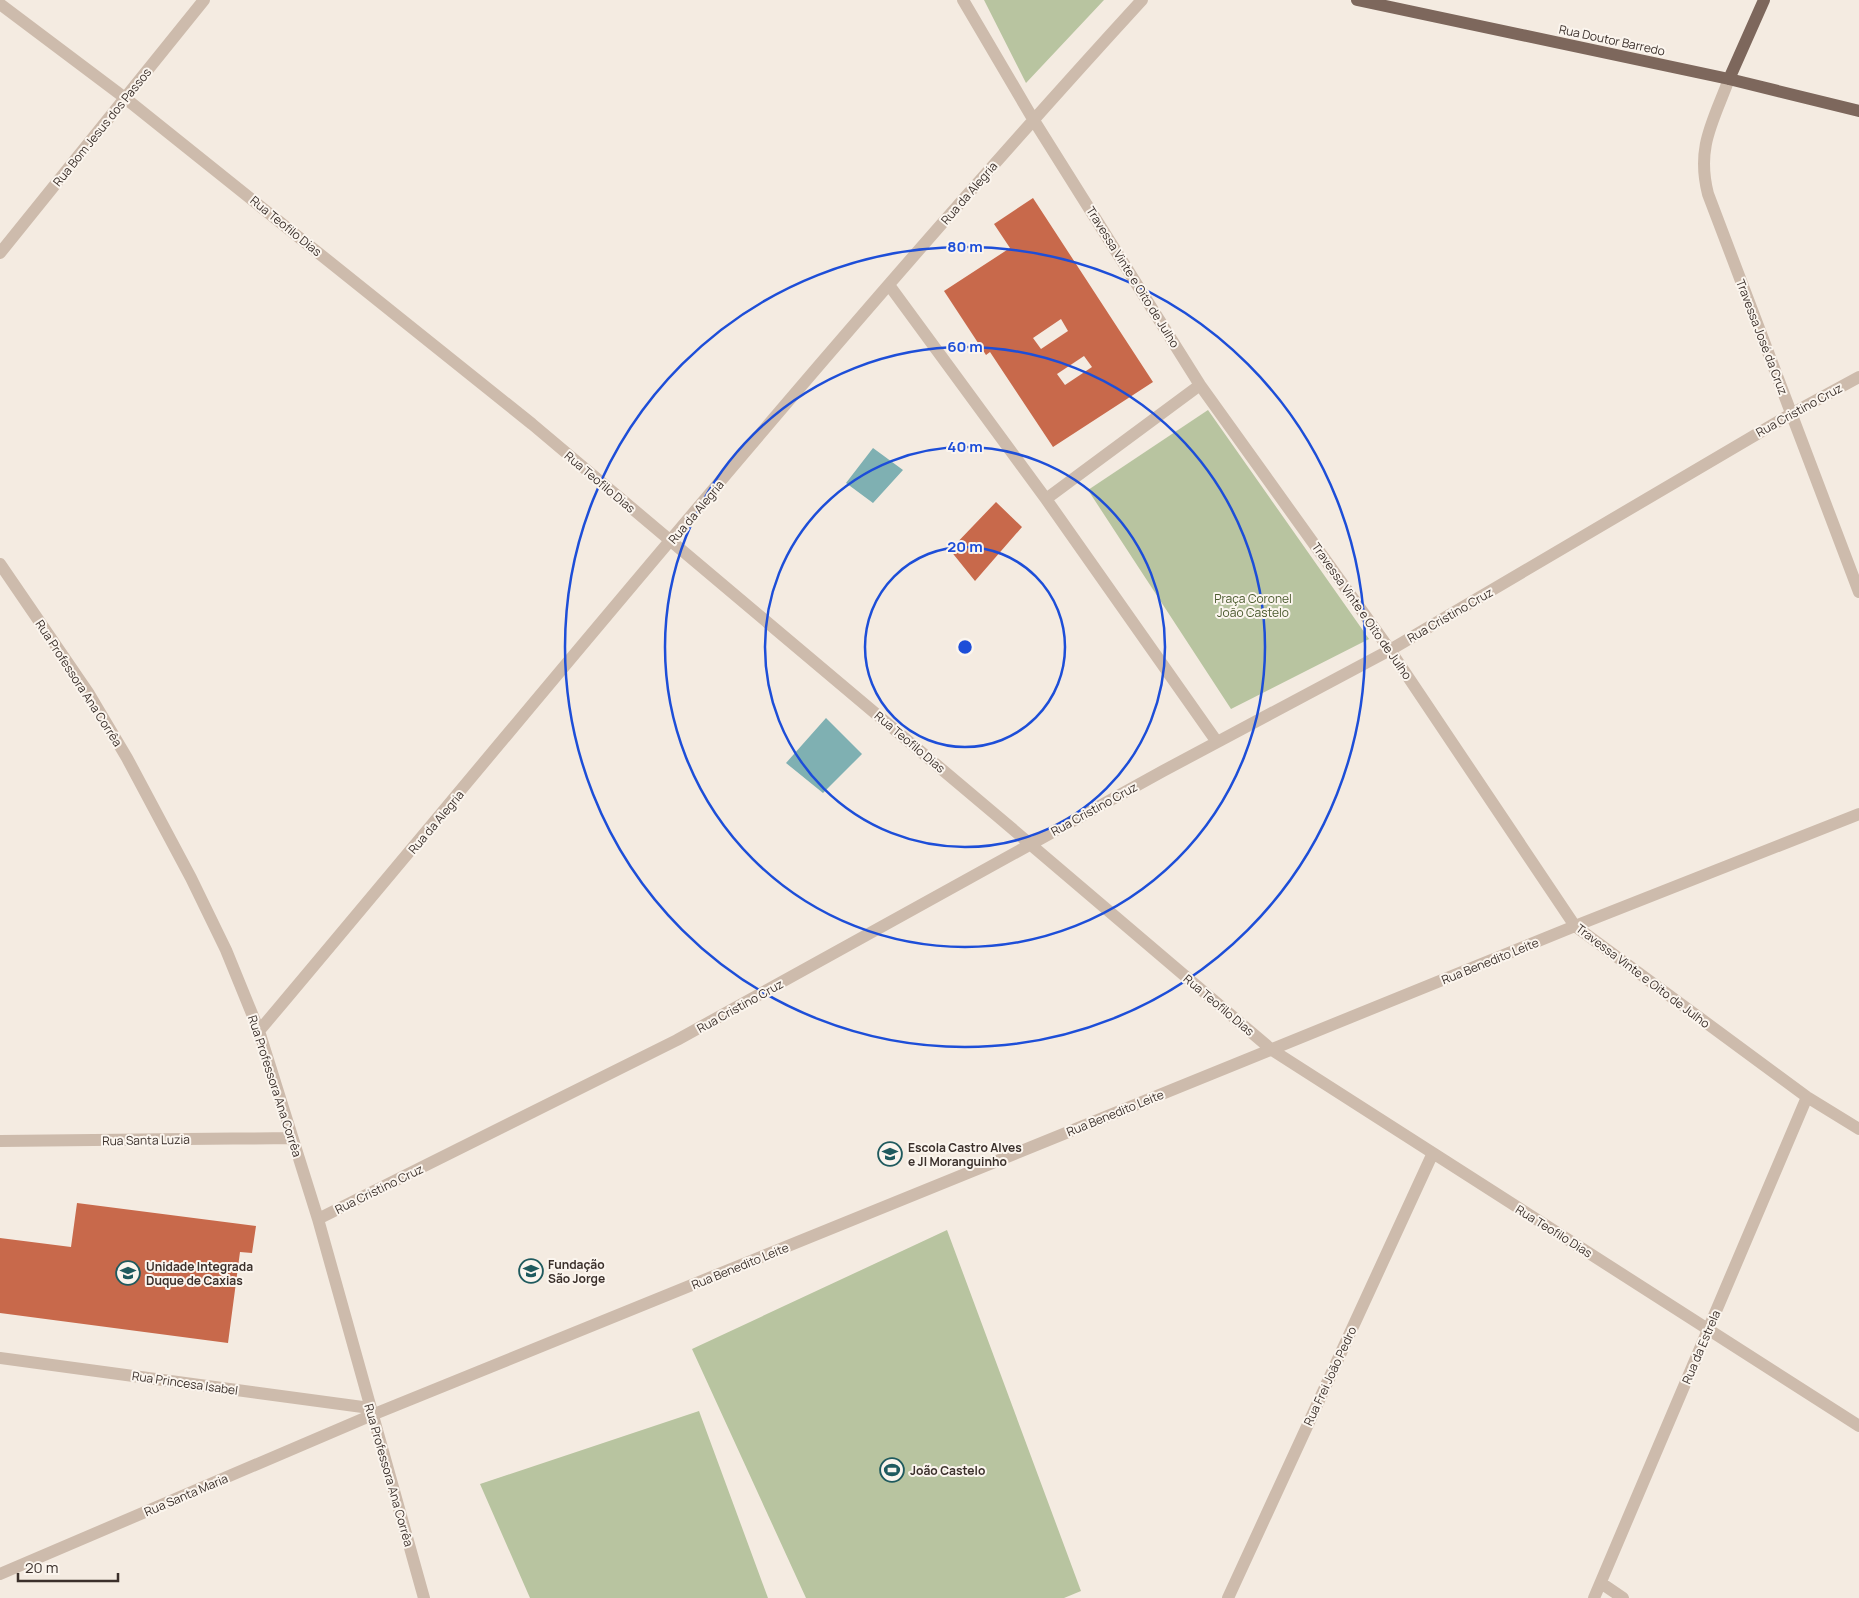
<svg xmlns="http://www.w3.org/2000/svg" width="1859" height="1598" viewBox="0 0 1859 1598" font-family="Manrope,sans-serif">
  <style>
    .green { fill: #b8c4a0 }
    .water { fill: #7fb0b2 }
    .building { fill: #c8694b; fill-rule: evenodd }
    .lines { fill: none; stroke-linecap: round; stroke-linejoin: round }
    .minor { stroke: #cdbbac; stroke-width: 12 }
    .major { stroke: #7d675c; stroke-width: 12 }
    .ring { fill: none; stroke: #1d4ed8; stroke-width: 2.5 }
    .labels { text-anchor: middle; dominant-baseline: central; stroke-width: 4; stroke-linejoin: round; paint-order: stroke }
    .street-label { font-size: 12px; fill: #3b302b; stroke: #fbf5ee }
    .park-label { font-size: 12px; fill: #4a5a2e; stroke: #fbf5ee }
    .poi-label { font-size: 12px; font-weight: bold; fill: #3b302b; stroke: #fbf5ee; text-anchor: start }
    .centre { fill: #1d4ed8; stroke: #fbf5ee; stroke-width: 2.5 }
    .ring-label { font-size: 15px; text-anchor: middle; font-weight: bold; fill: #1d4ed8; stroke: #fbf5ee; stroke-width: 4; stroke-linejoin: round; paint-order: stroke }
  </style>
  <rect width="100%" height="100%" fill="#f4ebe1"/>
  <path class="green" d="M 984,0 L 1104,0 L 1026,83 Z
    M 1208,410 L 1369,639 L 1231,709 L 1088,490 Z
    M 947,1230 L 1081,1591 L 1064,1598 L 806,1598 L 692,1349 Z
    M 699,1411 L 768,1598 L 530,1598 L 480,1484 Z"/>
  <path class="water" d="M 873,448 L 903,470 L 873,503 L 846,483 Z
    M 826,718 L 862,754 L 823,793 L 786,763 Z"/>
  <path class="building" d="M 1033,198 L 1153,382 L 1053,447 L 990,352 L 986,355 L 944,291 L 1010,248 L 994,224 ZM 1061,319 L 1068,331 L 1041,349 L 1033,338 ZM 1084,356 L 1092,367 L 1065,385 L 1057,374 Z
    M 996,502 L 1022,527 L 975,581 L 950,550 Z
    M 77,1203 L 256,1226 L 252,1253 L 240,1252 L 228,1343 L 0,1313 L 0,1238 L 71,1247 Z"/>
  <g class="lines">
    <path class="minor" d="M 963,0 L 1033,119 L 1200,385 L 1390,650 L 1575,926 L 1807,1097 L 1859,1129
      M 0,4 L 125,98 L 532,424 L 996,815 L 1272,1050 L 1859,1426
      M 1729,79 C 1713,122 1696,147 1708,194 L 1859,592
      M 0,253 L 204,0
      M 889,285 L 1046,499 L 1217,742
      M 1046,499 L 1200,385
      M 0,564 L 89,694 L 127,758 L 191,878 L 226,950 L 259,1031 L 318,1219 L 424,1598
      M 259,1031 C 550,685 837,333 1142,0
      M 0,1141 L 292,1138
      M 318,1219 L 677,1040 L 1163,771 L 1390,650 L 1791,414 L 1859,377
      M 0,1358 L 370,1408
      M 0,1574 L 372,1415 L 1575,926 L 1859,814
      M 1601,1583 L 1623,1598
      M 1228,1598 L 1432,1155
      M 1594,1598 L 1807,1097"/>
    <path class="major" d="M 1357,0 L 1729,79 L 1859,111
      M 1729,79 L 1764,0"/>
  </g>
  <g class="ring">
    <circle cx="965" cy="647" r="100"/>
    <circle cx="965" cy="647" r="200"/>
    <circle cx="965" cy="647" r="300"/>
    <circle cx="965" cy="647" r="400"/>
  </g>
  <defs>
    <g id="school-ring" transform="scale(1.25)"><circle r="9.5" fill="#fbf5ee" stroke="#1f5a5e" stroke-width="1.5"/><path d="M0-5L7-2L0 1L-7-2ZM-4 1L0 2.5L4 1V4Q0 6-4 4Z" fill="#1f5a5e"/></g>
    <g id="stadium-ring" transform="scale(1.25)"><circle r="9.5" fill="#fbf5ee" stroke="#1f5a5e" stroke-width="1.5"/><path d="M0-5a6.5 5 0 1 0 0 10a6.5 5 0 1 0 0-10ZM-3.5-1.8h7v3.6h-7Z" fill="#1f5a5e"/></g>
  </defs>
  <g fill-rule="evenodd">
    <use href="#school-ring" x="890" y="1154"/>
    <use href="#school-ring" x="531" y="1271"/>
    <use href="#school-ring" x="128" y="1273"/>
    <use href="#stadium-ring" x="892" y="1470"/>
  </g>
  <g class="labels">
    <g class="street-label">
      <text transform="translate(1612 40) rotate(12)">Rua Doutor Barredo</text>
      <text transform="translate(102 127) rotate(-51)">Rua Bom Jesus dos Passos</text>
      <text transform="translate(969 193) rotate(-49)">Rua da Alegria</text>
      <text transform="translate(286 226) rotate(39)">Rua Teofilo Dias</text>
      <text transform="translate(1133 277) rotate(58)">Travessa Vinte e Oito de Julho</text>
      <text transform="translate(1762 337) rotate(69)">Travessa José da Cruz</text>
      <text transform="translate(1799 410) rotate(-29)">Rua Cristino Cruz</text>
      <text transform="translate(600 482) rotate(40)">Rua Teofilo Dias</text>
      <text transform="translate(696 512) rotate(-50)">Rua da Alegria</text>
      <text transform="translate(1362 611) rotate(55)">Travessa Vinte e Oito de Julho</text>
      <text transform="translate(1450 615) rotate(-30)">Rua Cristino Cruz</text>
      <text transform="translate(79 683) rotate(57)">Rua Professora Ana Corrêa</text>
      <text transform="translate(910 742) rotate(40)">Rua Teofilo Dias</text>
      <text transform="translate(1094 809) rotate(-29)">Rua Cristino Cruz</text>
      <text transform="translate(436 822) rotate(-50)">Rua da Alegria</text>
      <text transform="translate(1490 961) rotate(-22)">Rua Benedito Leite</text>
      <text transform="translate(1643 976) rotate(37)">Travessa Vinte e Oito de Julho</text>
      <text transform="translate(1219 1005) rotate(40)">Rua Teofilo Dias</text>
      <text transform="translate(740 1006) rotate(-29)">Rua Cristino Cruz</text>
      <text transform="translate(275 1086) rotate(72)">Rua Professora Ana Corrêa</text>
      <text transform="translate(1115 1113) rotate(-22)">Rua Benedito Leite</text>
      <text transform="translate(146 1140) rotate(-1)">Rua Santa Luzia</text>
      <text transform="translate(379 1189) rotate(-26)">Rua Cristino Cruz</text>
      <text transform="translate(1554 1231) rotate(32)">Rua Teofilo Dias</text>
      <text transform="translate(740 1266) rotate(-22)">Rua Benedito Leite</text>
      <text transform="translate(1701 1347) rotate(-67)">Rua da Estrela</text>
      <text transform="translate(1330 1376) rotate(-65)">Rua Frei João Pedro</text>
      <text transform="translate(185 1383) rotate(8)">Rua Princesa Isabel</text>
      <text transform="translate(389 1475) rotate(74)">Rua Professora Ana Corrêa</text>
      <text transform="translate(186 1495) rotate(-23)">Rua Santa Maria</text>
    </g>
    <g class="park-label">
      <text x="1253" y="598">Praça Coronel<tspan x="1253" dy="14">João Castelo</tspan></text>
    </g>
    <g class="poi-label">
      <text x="908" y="1147">Escola Castro Alves<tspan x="908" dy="14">e JI Moranguinho</tspan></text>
      <text x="548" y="1264">Fundação<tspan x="548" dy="14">São Jorge</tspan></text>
      <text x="146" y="1266">Unidade Integrada<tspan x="146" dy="14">Duque de Caxias</tspan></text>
      <text x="910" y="1470">João Castelo</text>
    </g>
  </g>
  <circle cx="965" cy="647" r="8" class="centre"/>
  <g class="ring-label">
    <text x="965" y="252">80 m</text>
    <text x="965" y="352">60 m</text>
    <text x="965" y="452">40 m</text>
    <text x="965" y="552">20 m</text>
  </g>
  <path d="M18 1573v8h100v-8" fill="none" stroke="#3b302b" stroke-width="2.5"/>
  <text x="25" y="1573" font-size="15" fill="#3b302b" stroke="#fbf5ee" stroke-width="4" paint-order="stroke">20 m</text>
</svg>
